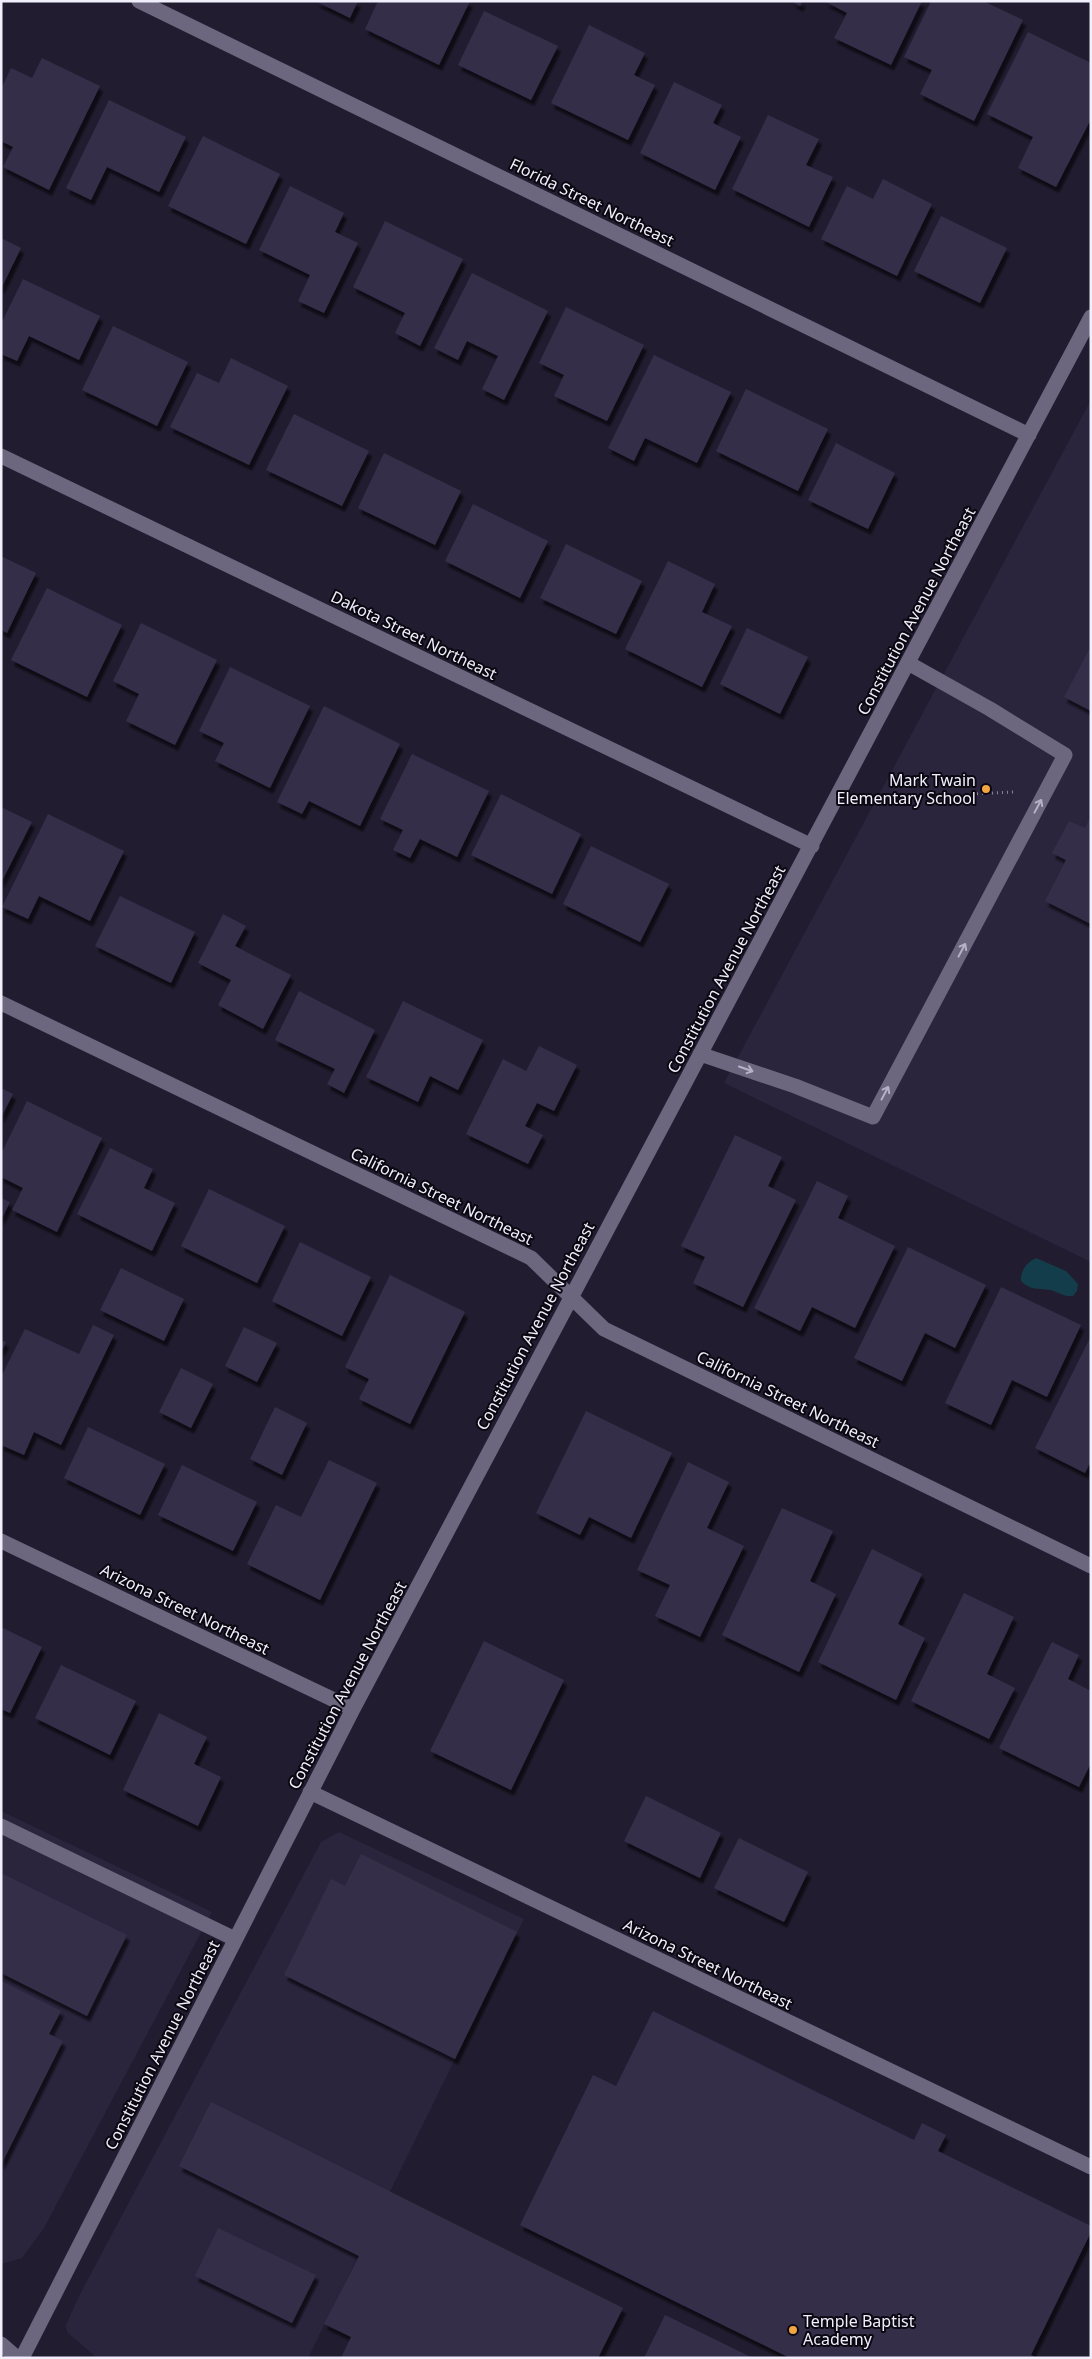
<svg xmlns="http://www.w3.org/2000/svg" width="1092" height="2359" viewBox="0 0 1092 2359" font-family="'Noto Sans',sans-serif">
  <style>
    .built { fill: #2b243d }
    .water { fill: #143d4b }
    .building { fill: #362d4a; filter: url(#shadow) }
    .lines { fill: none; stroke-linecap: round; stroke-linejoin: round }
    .path { stroke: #8a8697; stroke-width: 3; stroke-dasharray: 1 4; stroke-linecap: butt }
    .minor { stroke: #6c667e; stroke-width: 15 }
    .oneway { stroke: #b6b1c4 }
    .poi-dot { fill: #f2a541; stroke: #0a0810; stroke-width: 2 }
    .labels { text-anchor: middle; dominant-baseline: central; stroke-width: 4; stroke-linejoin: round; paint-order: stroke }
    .street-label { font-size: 16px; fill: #f2effd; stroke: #0a0810 }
    .poi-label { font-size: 16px; fill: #f2effd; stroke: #0a0810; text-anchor: end }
  </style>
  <defs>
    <filter id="shadow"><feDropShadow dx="3" dy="5.5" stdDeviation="1" flood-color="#0009"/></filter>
  </defs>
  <rect width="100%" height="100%" fill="#211c2f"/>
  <path class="built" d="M 1091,400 L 1091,1262 L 724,1083 Z
    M 1,1811 L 212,1912 L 44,2228 L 22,2258 L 1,2264 Z
    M 339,1832 L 524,1919 L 308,2358 L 97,2358 L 67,2332 L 66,2325 L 79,2296 L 321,1842 Z"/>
  <path class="water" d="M 1036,1258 L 1066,1271 L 1078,1284 L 1077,1291 L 1073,1296 C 1063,1297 1059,1292 1050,1290 C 1038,1288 1031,1291 1021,1281 C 1020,1271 1027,1262 1036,1258 Z"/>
  <path class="building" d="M 315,1 L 358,1 L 350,18 Z
    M 378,1 L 470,1 L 439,65 L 365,29 Z
    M 791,1 L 803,1 L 800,6 Z
    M 824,1 L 922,1 L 891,65 L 834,38 L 847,13 Z
    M 931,1 L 983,1 L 1023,20 L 974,121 L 920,94 L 932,70 L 904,57 Z
    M 484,11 L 558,46 L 531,100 L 458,65 Z
    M 589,25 L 645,53 L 634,75 L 655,85 L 628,140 L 551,103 Z
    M 1028,32 L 1091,63 L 1091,119 L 1056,187 L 1018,168 L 1033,137 L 987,114 Z
    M 42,58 L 100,86 L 49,190 L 3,167 L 13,147 L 1,141 L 1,89 L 11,68 L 32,78 Z
    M 674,82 L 722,105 L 713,123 L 741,137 L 715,190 L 640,153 Z
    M 109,100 L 186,137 L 159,192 L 107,167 L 91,200 L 66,188 Z
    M 768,115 L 819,139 L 806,165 L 833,177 L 809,227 L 732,189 Z
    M 203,136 L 280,174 L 246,244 L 168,206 Z
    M 883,179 L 932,204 L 897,276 L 821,239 L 847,186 L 873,199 Z
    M 290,186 L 344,213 L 335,232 L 358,243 L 324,313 L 298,301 L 310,275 L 259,250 Z
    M 941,216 L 1007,248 L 980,303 L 914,271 Z
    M 385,221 L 463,259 L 420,346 L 395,333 L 405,313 L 353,287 Z
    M 1,238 L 21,248 L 1,289 Z
    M 472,273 L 548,311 L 504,400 L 482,389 L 498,356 L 467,341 L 458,360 L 434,348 Z
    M 23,279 L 100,316 L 79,360 L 29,336 L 17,361 L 1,354 L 1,324 Z
    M 566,307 L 644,345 L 607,421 L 554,396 L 564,375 L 539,363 Z
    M 113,326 L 188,362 L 157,426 L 82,390 Z
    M 654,355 L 731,392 L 697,463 L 645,438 L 634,461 L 608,448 Z
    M 231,358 L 288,386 L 249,465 L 170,427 L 197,373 L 219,383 Z
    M 746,389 L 828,429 L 798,491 L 716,451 Z
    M 294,414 L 369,451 L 342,506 L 266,470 Z
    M 836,443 L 895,473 L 868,529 L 808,500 Z
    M 384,453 L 461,491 L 435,545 L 358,508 Z
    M 473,504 L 548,541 L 520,598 L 445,561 Z
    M 566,544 L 642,581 L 616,634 L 540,598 Z
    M 1,556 L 36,573 L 7,633 L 1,630 Z
    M 668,561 L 715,584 L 702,612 L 732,626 L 702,687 L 625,649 Z
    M 47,588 L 122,625 L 87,697 L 11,660 Z
    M 141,623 L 217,660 L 175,745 L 126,721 L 139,694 L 113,681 Z
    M 747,628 L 808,657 L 780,714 L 720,684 Z
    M 1091,646 L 1091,711 L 1064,697 Z
    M 230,667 L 310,706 L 270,788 L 215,761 L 224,743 L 199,731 Z
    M 324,706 L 400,744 L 360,826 L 309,801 L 302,814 L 277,802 Z
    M 412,754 L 489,791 L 457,857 L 420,839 L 410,858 L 393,850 L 403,830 L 380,819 Z
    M 501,794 L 581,834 L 552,894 L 471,855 Z
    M 1,807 L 32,822 L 1,883 Z
    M 48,814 L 124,851 L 90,921 L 39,896 L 28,919 L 2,907 Z
    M 1091,816 L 1091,924 L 1045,901 L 1066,860 L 1052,853 L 1069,821 L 1085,828 Z
    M 591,846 L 669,884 L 640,942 L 563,904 Z
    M 120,896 L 195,932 L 171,983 L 95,946 Z
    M 223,914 L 246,926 L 235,946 L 291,975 L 263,1029 L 218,1005 L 231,980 L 198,963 Z
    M 299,991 L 375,1030 L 344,1093 L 327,1084 L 335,1069 L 275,1040 Z
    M 403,1001 L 483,1040 L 458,1090 L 430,1076 L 418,1102 L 366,1077 Z
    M 539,1046 L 577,1065 L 554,1111 L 537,1103 L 525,1126 L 543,1135 L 528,1164 L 466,1134 L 503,1059 L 526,1071 Z
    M 1,1088 L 13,1094 L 1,1118 Z
    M 27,1101 L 102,1138 L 57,1232 L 12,1210 L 23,1188 L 1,1177 L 1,1154 Z
    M 735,1135 L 782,1157 L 768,1186 L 796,1200 L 743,1307 L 693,1283 L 705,1257 L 681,1246 Z
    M 110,1148 L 153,1169 L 144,1188 L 175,1203 L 152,1251 L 77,1214 Z
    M 817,1181 L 848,1196 L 838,1218 L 895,1246 L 855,1328 L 812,1307 L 800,1331 L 754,1308 Z
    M 209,1189 L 285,1226 L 257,1283 L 181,1246 Z
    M 1,1198 L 10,1202 L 1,1220 Z
    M 300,1242 L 371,1277 L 342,1336 L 272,1301 Z
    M 908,1247 L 986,1285 L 955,1348 L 925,1333 L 902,1381 L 854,1358 Z
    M 121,1268 L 184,1299 L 164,1341 L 100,1310 Z
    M 390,1275 L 465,1312 L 410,1424 L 359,1399 L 369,1379 L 345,1367 Z
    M 1001,1287 L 1081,1325 L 1047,1397 L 1012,1380 L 991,1425 L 945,1403 Z
    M 93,1325 L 114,1335 L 61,1445 L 34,1432 L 24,1455 L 1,1445 L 1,1377 L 25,1329 L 79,1354 Z
    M 244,1327 L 277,1343 L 257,1382 L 225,1366 Z
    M 1091,1336 L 1091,1461 L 1085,1473 L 1035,1448 Z
    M 1,1340 L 6,1342 L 1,1352 Z
    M 181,1368 L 213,1384 L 191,1428 L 159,1412 Z
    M 275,1407 L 307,1423 L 282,1475 L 250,1459 Z
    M 586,1411 L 672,1453 L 631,1538 L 589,1517 L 580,1535 L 536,1513 Z
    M 88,1427 L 165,1464 L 140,1515 L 64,1478 Z
    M 329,1460 L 377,1483 L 320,1600 L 247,1564 L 276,1505 L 301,1517 Z
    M 688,1462 L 729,1482 L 707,1528 L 744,1546 L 700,1637 L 655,1616 L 670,1585 L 637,1570 Z
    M 182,1465 L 257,1502 L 233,1551 L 158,1515 Z
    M 782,1508 L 833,1531 L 810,1581 L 836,1594 L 799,1672 L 722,1635 Z
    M 872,1549 L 922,1574 L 898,1624 L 925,1638 L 896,1700 L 818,1662 Z
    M 964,1593 L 1014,1617 L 987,1674 L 1015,1688 L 989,1739 L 911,1701 Z
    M 1,1627 L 42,1647 L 10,1713 L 1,1709 Z
    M 484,1641 L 564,1680 L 511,1790 L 430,1751 Z
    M 1052,1642 L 1079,1655 L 1068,1679 L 1091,1691 L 1091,1763 L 1079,1787 L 999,1748 Z
    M 61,1665 L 136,1701 L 110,1755 L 35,1718 Z
    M 159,1713 L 207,1737 L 194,1764 L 221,1777 L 198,1826 L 123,1790 Z
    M 646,1796 L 721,1833 L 700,1878 L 624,1841 Z
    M 739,1838 L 808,1872 L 784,1922 L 714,1888 Z
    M 361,1854 L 517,1932 L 455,2059 L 284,1975 L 331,1879 L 345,1886 Z
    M 1,1873 L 127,1935 L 87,2016 L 1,1973 Z
    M 1,1981 L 61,2011 L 49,2034 L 63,2041 L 1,2165 Z
    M 653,2011 L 914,2140 L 922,2123 L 946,2135 L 938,2151 L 1091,2226 L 1091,2232 L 1031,2355 L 1037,2358 L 790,2358 L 520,2225 L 593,2075 L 616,2086 Z
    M 211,2102 L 623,2308 L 598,2358 L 341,2358 L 351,2337 L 324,2324 L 359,2256 L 179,2166 Z
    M 218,2228 L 316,2275 L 292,2323 L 195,2276 Z
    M 665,2315 L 753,2358 L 644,2358 Z"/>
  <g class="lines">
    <path class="path" d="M 972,794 L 1013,792"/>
    <path class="minor" d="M 139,1 L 1029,435
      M 1,456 L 812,846
      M 1,1003 L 531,1258 L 604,1329 L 1091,1566
      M 700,1054 L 795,1086 L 873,1117 L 1065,755 L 990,709 L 908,663
      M 1,1541 L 353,1709
      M 310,1792 L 1091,2167
      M 1,1826 L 235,1939
      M 1,2344 L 17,2358
      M 22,2358 L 353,1709 L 1091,317"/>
  </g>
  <defs><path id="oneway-shaft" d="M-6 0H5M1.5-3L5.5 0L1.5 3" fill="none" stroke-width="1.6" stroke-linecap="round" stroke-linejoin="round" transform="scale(1.25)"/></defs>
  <g class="oneway">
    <use href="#oneway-shaft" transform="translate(1038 806) rotate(-62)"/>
    <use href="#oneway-shaft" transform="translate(962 950) rotate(-62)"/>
    <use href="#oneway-shaft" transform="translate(746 1069) rotate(19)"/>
    <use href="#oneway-shaft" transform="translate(885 1093) rotate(-62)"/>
  </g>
  <g class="poi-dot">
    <circle cx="986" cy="789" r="5"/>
    <circle cx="793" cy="2330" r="5"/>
  </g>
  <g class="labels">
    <g class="street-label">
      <text transform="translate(592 202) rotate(26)">Florida Street Northeast</text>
      <text transform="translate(916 611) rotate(-62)">Constitution Avenue Northeast</text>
      <text transform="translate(414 635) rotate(26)">Dakota Street Northeast</text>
      <text transform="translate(726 969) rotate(-62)">Constitution Avenue Northeast</text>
      <text transform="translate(442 1196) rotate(26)">California Street Northeast</text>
      <text transform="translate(535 1326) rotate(-62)">Constitution Avenue Northeast</text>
      <text transform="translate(788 1399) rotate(26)">California Street Northeast</text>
      <text transform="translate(185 1609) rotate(26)">Arizona Street Northeast</text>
      <text transform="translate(347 1685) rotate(-62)">Constitution Avenue Northeast</text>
      <text transform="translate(708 1964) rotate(26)">Arizona Street Northeast</text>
      <text transform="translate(162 2045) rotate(-63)">Constitution Avenue Northeast</text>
    </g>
    <g class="poi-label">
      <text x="976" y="780">Mark Twain<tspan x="976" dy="18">Elementary School</tspan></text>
      <text x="803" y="2321" text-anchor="start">Temple Baptist<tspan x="803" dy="18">Academy</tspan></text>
    </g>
  </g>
  <rect width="1092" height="2359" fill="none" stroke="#f2effd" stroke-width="5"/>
</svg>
